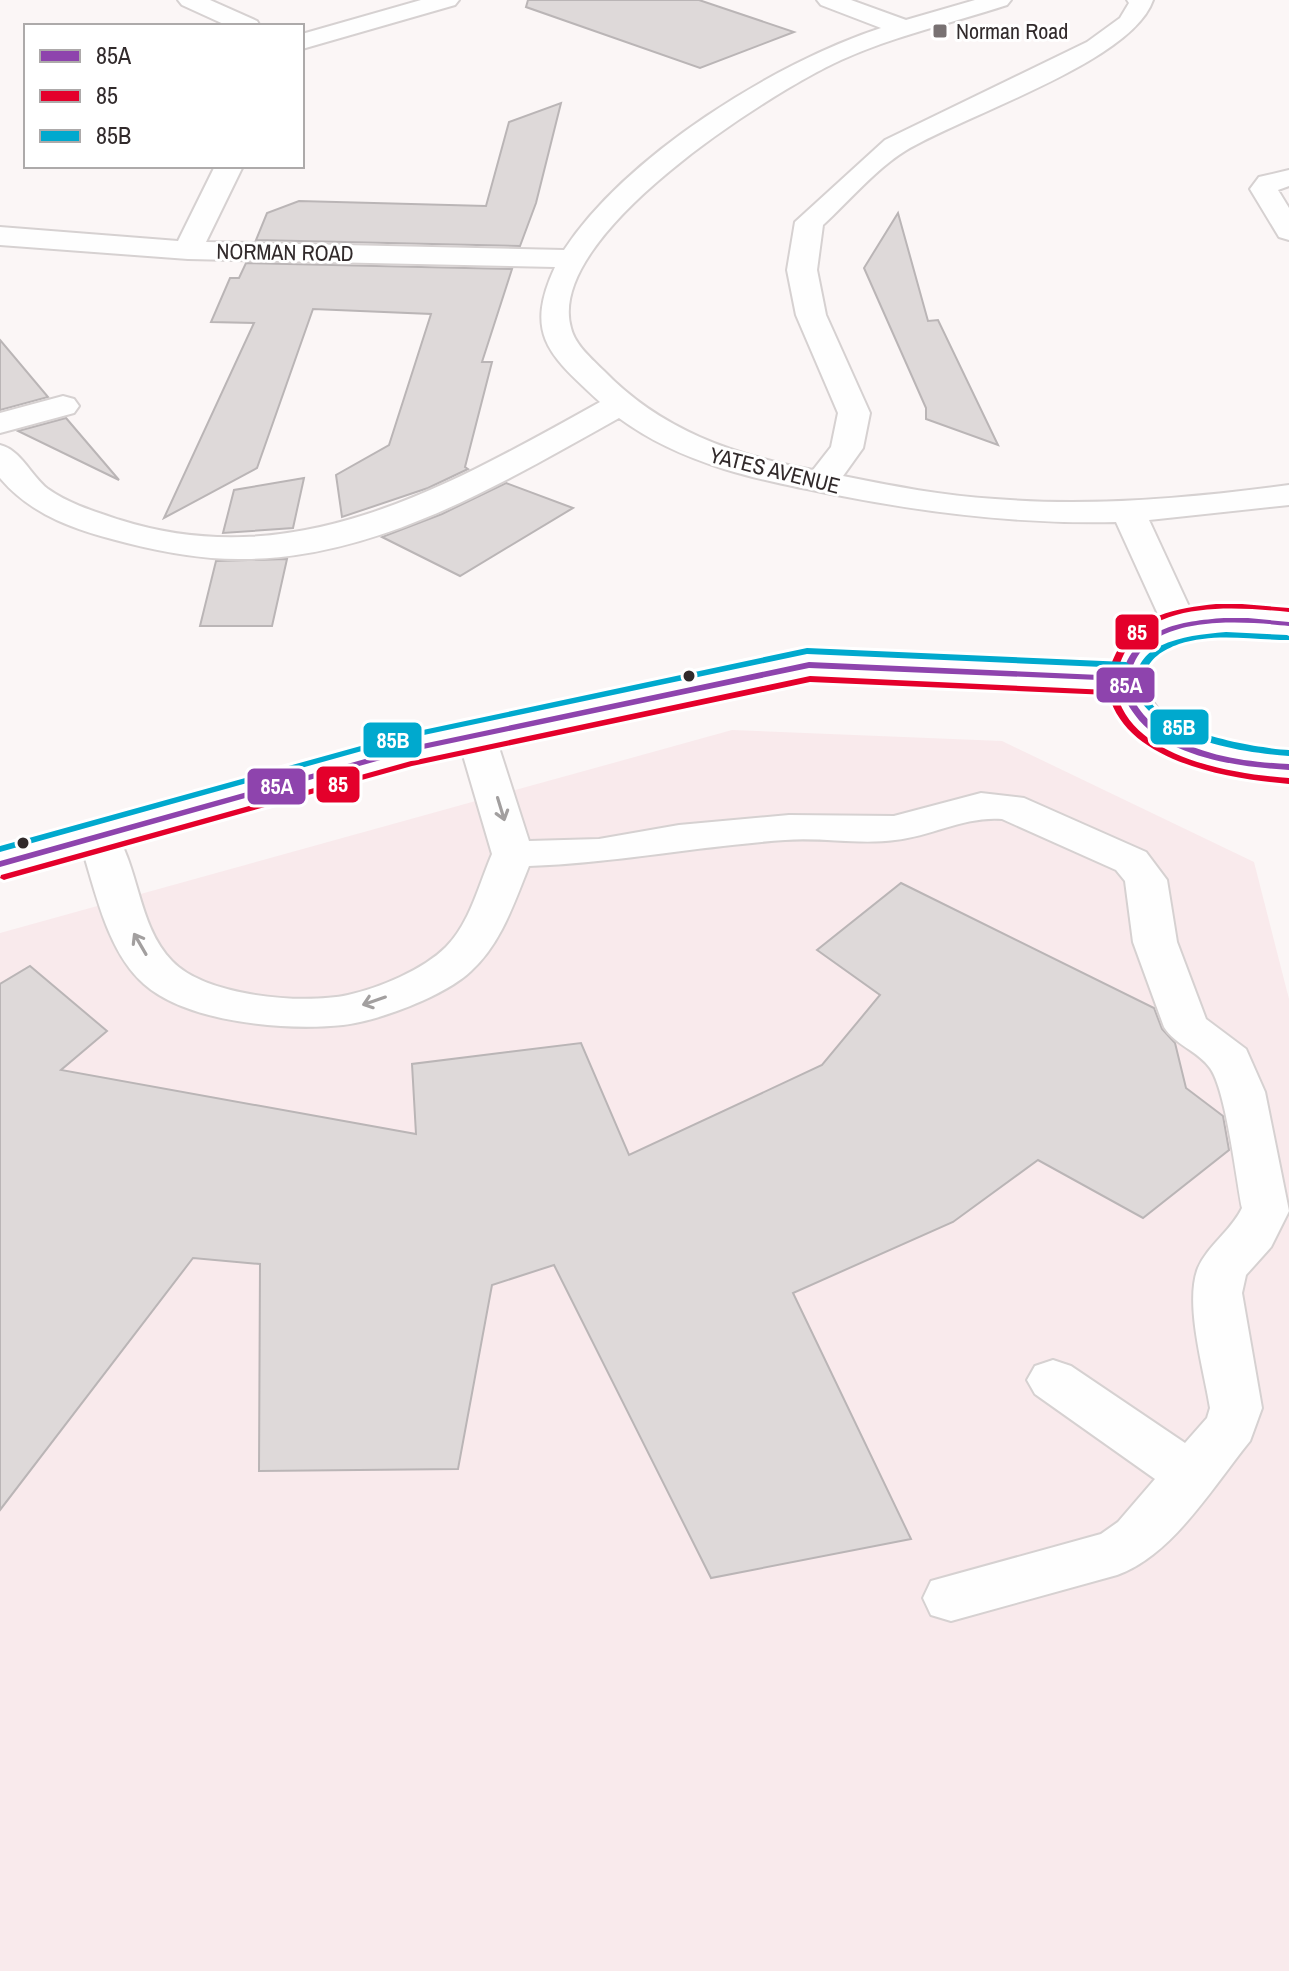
<svg xmlns="http://www.w3.org/2000/svg" width="1289" height="1971" viewBox="0 0 1289 1971" font-family="'Archivo Narrow',sans-serif">
  <style>
    .built { fill: #f9eaec }
    .building { fill: #ded9d9; stroke: #bab5b6; stroke-width: 2 }
    .lines { fill: none; stroke-linecap: round; stroke-linejoin: round }
    .minor-casing { stroke: #d6d1d1; stroke-width: 4 }
    .major-casing { stroke: #d6d1d1; stroke-width: 4 }
    .highway-casing { stroke: #d6d1d1; stroke-width: 4 }
    .minor { fill: #fefefe; fill-rule: evenodd }
    .major { fill: #fefefe; fill-rule: evenodd }
    .highway { fill: #fefefe; fill-rule: evenodd }
    .bus-1-casing { stroke: #fff; stroke-width: 6 }
    .bus-2-casing { stroke: #fff; stroke-width: 6 }
    .bus-3-casing { stroke: #fff; stroke-width: 6 }
    .bus-1 { fill: #8e44ad; fill-rule: evenodd }
    .bus-2 { fill: #e4002b; fill-rule: evenodd }
    .bus-3 { fill: #00a9ce; fill-rule: evenodd }
    .oneway { stroke: #a29f9f }
    .poi-dot { fill: #787172; stroke: #fff; stroke-width: 3 }
    .bus-dot { fill: #312a2b; stroke: #fff; stroke-width: 3 }
    .labels { text-anchor: middle; dominant-baseline: central; stroke-width: 6; stroke-linejoin: round; paint-order: stroke }
    .far-poi-label { font-size: 22px; fill: #312a2b; stroke: #fff; text-anchor: start }
    .far-street-label { font-size: 22px; fill: #312a2b; stroke: #fff }
    .line-badge { stroke: #fff; stroke-width: 3 }
    .badge-label { font-size: 22px; text-anchor: middle; font-weight: bold; fill: #fff }
  </style>
  <rect width="100%" height="100%" fill="#fbf6f6"/>
  <path class="built" d="M 732,730 L 1002,741 L 1254,862 L 1289,999 L 1289,1971 L 0,1971 L 0,933 Z"/>
  <path class="building" d="M 528,0 L 699,0 L 794,32 L 700,68 L 526,7 Z
    M 561,103 L 536,203 L 520,246 L 256,240 L 267,213 L 299,201 L 486,206 L 509,122 Z
    M 898,213 L 928,321 L 938,320 L 998,445 L 926,419 L 926,408 L 864,268 Z
    M 246,263 L 512,269 L 482,362 L 492,362 L 465,467 L 468,469 L 428,488 L 342,517 L 336,475 L 389,445 L 431,314 L 313,309 L 257,468 L 164,518 L 254,323 L 211,322 L 230,278 L 239,278 Z
    M 0,340 L 48,397 L 0,410 Z
    M 66,418 L 119,480 L 18,431 Z
    M 304,478 L 293,528 L 223,533 L 234,490 Z
    M 506,483 L 573,508 L 460,576 L 382,537 L 442,514 Z
    M 287,559 L 272,626 L 200,626 L 216,561 Z
    M 901,883 L 1154,1008 L 1162,1029 L 1175,1043 L 1186,1088 L 1223,1116 L 1229,1150 L 1143,1218 L 1038,1160 L 953,1222 L 793,1293 L 911,1539 L 711,1578 L 554,1265 L 492,1285 L 458,1469 L 259,1471 L 260,1264 L 193,1258 L 0,1510 L 0,984 L 30,966 L 107,1031 L 61,1070 L 416,1134 L 412,1064 L 581,1043 L 629,1155 L 822,1065 L 880,995 L 817,950 Z"/>
  <g class="lines">
    <g class="minor-casing">
      <path id="minor" d="M 178,0 L 210,0 L 257,21 L 260,26 L 228,26 L 182,5 Z
        M 421,0 L 459,0 L 455,5 L 302,49 L 302,34 Z
        M 817,0 L 851,0 L 906,20 L 975,0 L 1011,0 L 1007,5 C 952,23 894,36 841,60 C 771,92 544,235 571,328 C 575,345 592,359 604,371 C 661,430 733,455 813,470 L 831,447 L 838,413 L 796,315 L 787,270 L 795,222 L 885,140 L 1087,42 L 1120,18 L 1129,3 L 1127,0 L 1153,0 C 1132,62 964,115 905,151 C 876,169 849,201 823,225 L 817,270 L 826,315 L 870,413 L 863,448 L 843,476 C 893,486 944,496 995,499 C 1093,507 1191,498 1289,485 L 1289,505 L 1149,520 L 1198,626 L 1193,634 L 1180,637 L 1167,634 L 1116,522 C 1022,524 934,514 842,496 C 764,481 684,466 619,418 C 506,481 381,557 247,559 C 206,560 167,553 127,543 C 79,531 33,517 0,478 L 0,445 C 21,450 31,476 48,489 C 69,504 96,512 120,520 C 297,576 450,485 600,402 C 551,356 523,336 555,267 L 188,259 L 0,245 L 0,227 L 178,241 L 215,166 L 243,166 L 206,242 L 564,250 C 627,155 774,63 881,28 L 821,5 Z
        M 1289,170 L 1289,186 L 1278,190 L 1289,208 L 1289,240 L 1279,237 L 1250,189 L 1259,177 Z
        M 63,396 L 74,399 L 79,406 L 74,413 L 0,433 L 0,413 Z
        M 476,723 L 490,727 L 495,735 L 529,841 L 599,839 L 679,825 L 789,815 L 894,816 L 981,793 L 1024,798 L 1146,852 L 1167,880 L 1177,942 L 1206,1019 L 1246,1049 L 1265,1092 L 1289,1211 L 1271,1247 L 1246,1275 L 1242,1293 L 1262,1408 L 1250,1441 C 1214,1485 1172,1556 1117,1575 L 951,1621 L 931,1615 L 923,1598 L 931,1581 L 1101,1534 L 1118,1522 L 1155,1479 L 1035,1394 L 1027,1380 L 1035,1366 L 1053,1360 L 1071,1366 L 1185,1443 L 1207,1418 L 1210,1408 C 1204,1370 1184,1303 1198,1268 C 1208,1245 1231,1231 1242,1208 C 1236,1178 1226,1090 1210,1068 C 1198,1051 1175,1045 1164,1027 L 1133,942 L 1125,881 L 1116,870 L 1002,819 C 965,816 932,836 895,840 C 859,845 821,837 785,840 C 699,846 615,863 529,866 C 514,903 501,944 471,971 C 445,996 378,1021 343,1025 C 287,1031 188,1023 144,984 C 105,950 94,883 78,836 L 84,827 L 98,824 L 112,827 C 140,867 137,925 172,961 C 205,996 302,1005 348,995 C 379,988 423,970 446,947 C 470,923 479,884 492,854 L 457,735 L 462,727 Z"/>
    </g>
    <g class="major-casing">
      <path id="major" d="M 809,654 L 1125,668 L 1138,671 L 1144,679 L 1138,687 L 1125,690 L 809,676 L 415,760 L 0,877 L 0,851 L 408,738 Z"/>
    </g>
    <g class="highway-casing">
      <path id="highway" d="M 1246,609 L 1289,613 L 1289,635 C 1084,607 1111,749 1289,755 L 1289,779 C 1237,777 1168,765 1130,727 C 1114,711 1103,689 1110,667 C 1127,614 1198,610 1246,609 Z"/>
    </g>
    <use href="#minor" class="minor"/>
    <use href="#major" class="major"/>
    <use href="#highway" class="highway"/>
    <g class="bus-1-casing">
      <path id="bus-1" d="M 1224,618 L 1248,618 L 1289,622 L 1289,626 C 1242,621 1138,612 1130,679 C 1128,702 1147,721 1165,733 C 1202,756 1246,762 1289,764 L 1289,770 C 1240,767 1166,758 1135,715 C 1127,704 1122,696 1122,681 L 809,668 L 409,752 L 0,867 L 0,861 L 408,747 L 809,662 L 1122,676 C 1133,628 1182,621 1224,618 Z"/>
    </g>
    <g class="bus-2-casing">
      <path id="bus-2" d="M 1216,604 L 1242,604 L 1289,608 L 1289,612 C 1237,607 1153,599 1124,654 C 1118,666 1116,677 1116,690 L 1124,690 L 1128,693 L 1124,696 L 1117,695 C 1135,759 1233,774 1289,778 L 1289,784 C 1230,779 1127,763 1109,695 L 810,682 L 412,766 L 7,879 L 4,880 L 0,878 L 1,875 L 411,761 L 810,676 L 1108,690 C 1107,676 1110,665 1116,653 C 1136,615 1177,608 1216,604 Z"/>
    </g>
    <g class="bus-3-casing">
      <path id="bus-3" d="M 1226,632 L 1287,635 L 1289,636 L 1289,640 C 1253,640 1215,632 1179,644 C 1163,650 1149,658 1145,675 C 1131,729 1254,748 1289,750 L 1289,756 C 1250,753 1205,746 1170,726 C 1159,719 1144,710 1139,697 C 1129,677 1141,655 1160,646 C 1181,636 1203,634 1226,632 Z
        M 807,648 L 1126,662 L 1130,665 L 1126,668 L 807,654 L 405,739 L 0,852 L 0,846 L 404,734 Z"/>
    </g>
    <use href="#bus-1" class="bus-1"/>
    <use href="#bus-2" class="bus-2"/>
    <use href="#bus-3" class="bus-3"/>
  </g>
  <defs><path id="oneway-shaft" d="M-6 0H5M1.5-3L5.5 0L1.5 3" fill="none" stroke-width="1.6" stroke-linecap="round" stroke-linejoin="round" transform="scale(2)"/></defs>
  <g class="oneway">
    <use href="#oneway-shaft" transform="translate(501 809) rotate(73)"/>
    <use href="#oneway-shaft" transform="translate(140 944) rotate(-120)"/>
    <use href="#oneway-shaft" transform="translate(374 1001) rotate(161)"/>
  </g>
  <rect class="poi-dot" x="932" y="23" width="16" height="16" rx="4"/>
  <g class="bus-dot">
    <circle cx="689" cy="676" r="7"/>
    <circle cx="23" cy="843" r="7"/>
  </g>
  <g class="labels">
    <g class="far-poi-label">
      <text x="956" y="31">Norman Road</text>
    </g>
    <g class="far-street-label">
      <text transform="translate(285 252) rotate(1)">NORMAN ROAD</text>
      <text transform="translate(775 470) rotate(14)">YATES AVENUE</text>
    </g>
  </g>
  <g class="line-badge">
    <rect x="1114" y="613" width="46" height="38" rx="8" fill="#e4002b"/>
    <rect x="1095" y="666" width="61" height="38" rx="8" fill="#8e44ad"/>
    <rect x="1149" y="708" width="61" height="38" rx="8" fill="#00a9ce"/>
    <rect x="362" y="721" width="61" height="38" rx="8" fill="#00a9ce"/>
    <rect x="315" y="765" width="46" height="39" rx="8" fill="#e4002b"/>
    <rect x="246" y="767" width="61" height="39" rx="8" fill="#8e44ad"/>
  </g>
  <g class="badge-label">
    <text x="1137" y="640">85</text>
    <text x="1126" y="693">85A</text>
    <text x="1179" y="735">85B</text>
    <text x="393" y="748">85B</text>
    <text x="338" y="792">85</text>
    <text x="277" y="794">85A</text>
  </g>
  <rect x="24" y="24" width="280" height="144" fill="#ffffff" stroke="#adaaaa" stroke-width="2"/>
  <rect x="40" y="50" width="40" height="12" fill="#8e44ad" stroke="#adaaaa" stroke-width="2"/>
  <text x="96" y="64" font-size="24" fill="#312a2b">85A</text>
  <rect x="40" y="90" width="40" height="12" fill="#e4002b" stroke="#adaaaa" stroke-width="2"/>
  <text x="96" y="104" font-size="24" fill="#312a2b">85</text>
  <rect x="40" y="130" width="40" height="12" fill="#00a9ce" stroke="#adaaaa" stroke-width="2"/>
  <text x="96" y="144" font-size="24" fill="#312a2b">85B</text>
</svg>
